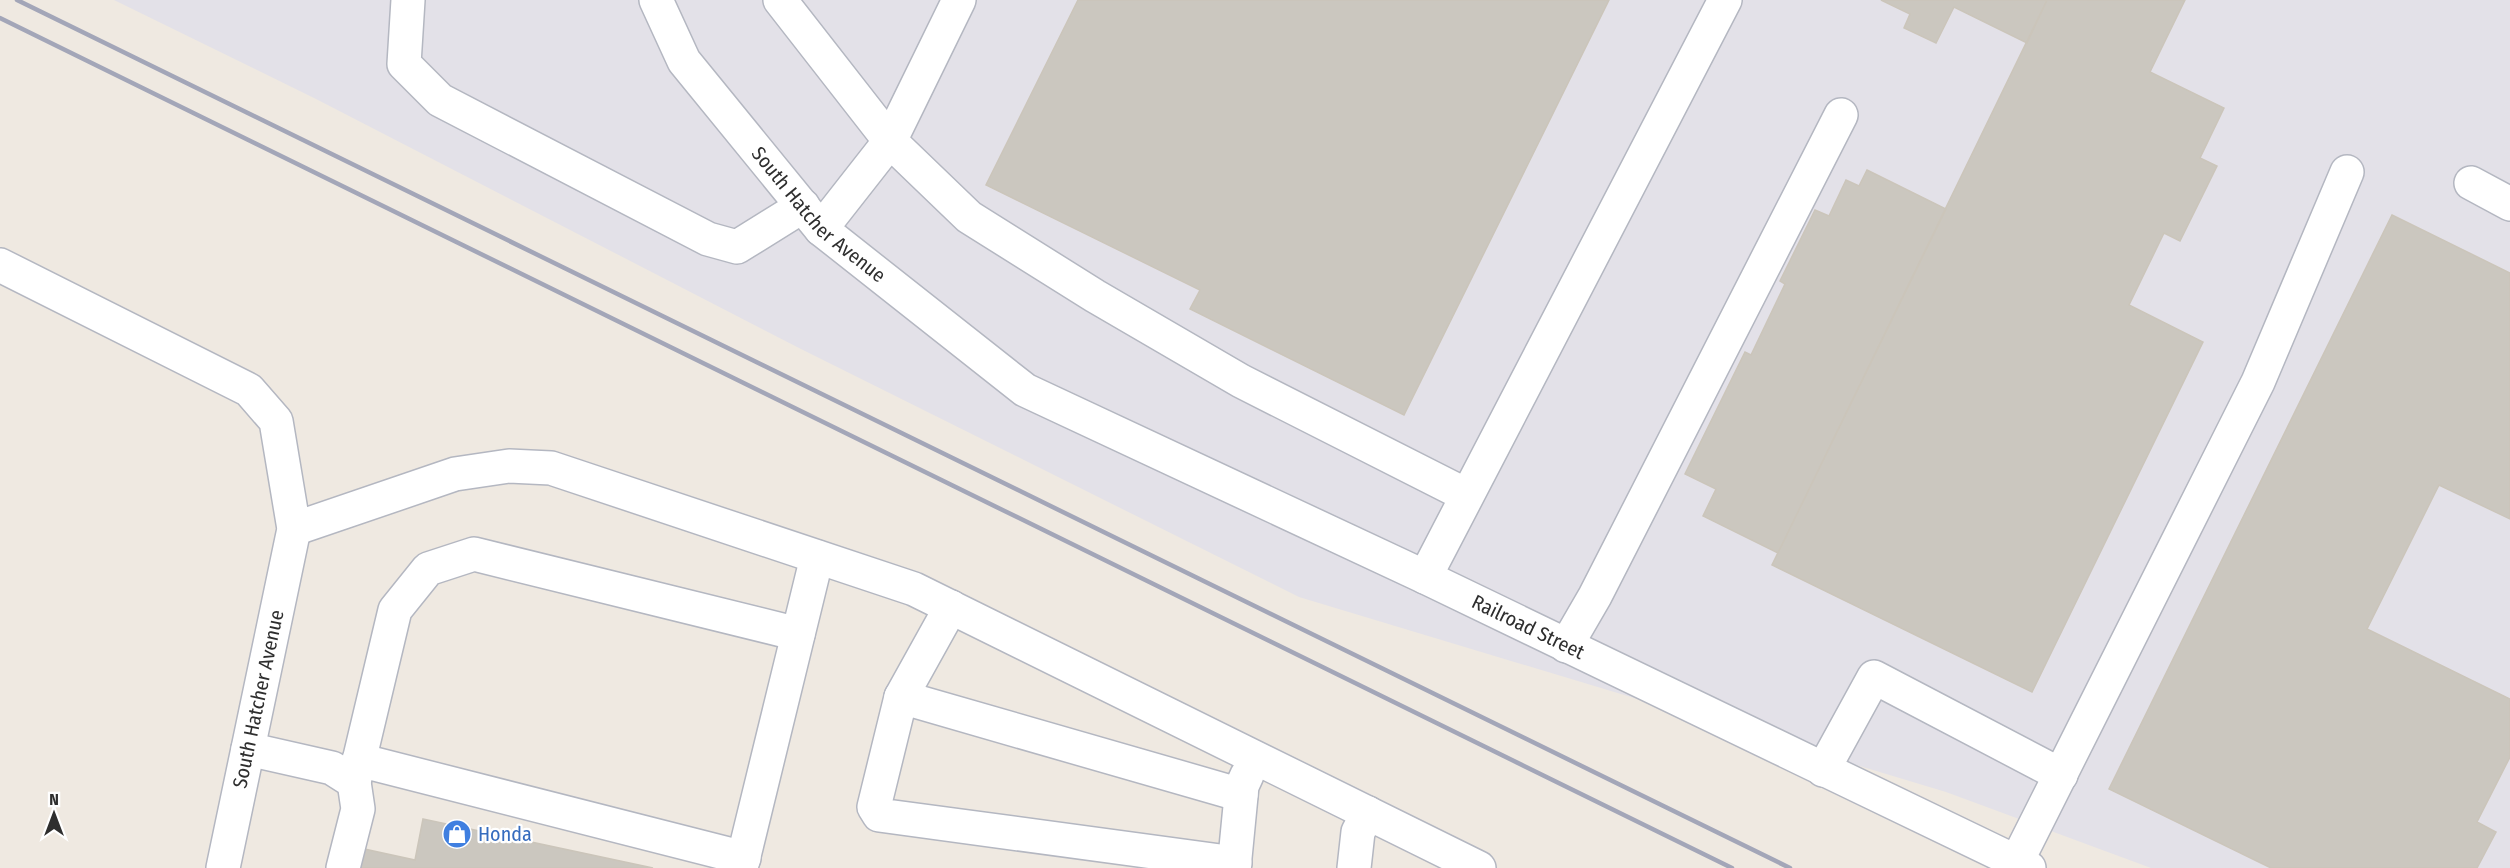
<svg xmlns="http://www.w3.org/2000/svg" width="2510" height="868" viewBox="0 0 2510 868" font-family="'Fira Sans Condensed',sans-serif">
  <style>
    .industrial { fill: #e3e1e8 }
    .building { fill: #cbc7bf; stroke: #cbc5ba; stroke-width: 1.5 }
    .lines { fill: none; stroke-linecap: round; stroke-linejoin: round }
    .minor-casing { stroke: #b4b7c1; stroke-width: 36 }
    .minor { stroke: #fff; stroke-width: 33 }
    .rail { stroke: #a3a6b8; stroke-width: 4.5 }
    .labels { text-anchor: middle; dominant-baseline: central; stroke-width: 4.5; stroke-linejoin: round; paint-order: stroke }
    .street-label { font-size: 20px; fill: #2e2e2e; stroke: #fff }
    .shop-label { font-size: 20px; fill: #366cbe; stroke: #fff; text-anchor: start }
  </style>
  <rect width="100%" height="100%" fill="#efe9e1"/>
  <path class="industrial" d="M 114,0 L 2510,0 L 2510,868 L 2151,868 L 1946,792 L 1299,597 L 801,349 L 316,99 Z"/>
  <path class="building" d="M 1078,0 L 1609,0 L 1404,415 L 1190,309 L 1200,290 L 986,185 Z
    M 1881,0 L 2047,0 L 2027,43 L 1954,7 L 1936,43 L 1904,28 L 1910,14 Z
    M 2047,0 L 2185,0 L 2150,72 L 2224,108 L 2200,158 L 2217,166 L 2180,241 L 2164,233 L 2129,305 L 2203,342 L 2032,692 L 1772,565 Z
    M 1867,170 L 1946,209 L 1778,553 L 1703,516 L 1716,489 L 1685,474 L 1745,352 L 1751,355 L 1785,284 L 1780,281 L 1815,210 L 1829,216 L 1846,180 L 1859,186 Z
    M 2392,215 L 2510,273 L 2510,519 L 2439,485 L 2367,629 L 2510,699 L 2510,757 L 2477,822 L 2496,832 L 2477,868 L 2271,868 L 2109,789 Z
    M 423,819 L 653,868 L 360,868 L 364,849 L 415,860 Z"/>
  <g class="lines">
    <g class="minor-casing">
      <g id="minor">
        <path d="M 408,0 L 404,64 L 440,100 L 708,239 L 737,247 L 803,206"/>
        <path id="s1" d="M 656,0 L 684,61 L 821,229 L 1025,390 L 1425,577 L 2029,868"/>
        <path d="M 780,0 L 890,141 L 969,217 L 1095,296 L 1241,381 L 1466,495"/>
        <path d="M 2471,183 L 2510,204"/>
        <path d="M 821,229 L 890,141 L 959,0"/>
        <path d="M 0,265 L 249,390 L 276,421 L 294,529 L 223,868"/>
        <path d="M 294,529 L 455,474 L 509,466 L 551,468 L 914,589 L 1479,868"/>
        <path d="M 1425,577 L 1725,0"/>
        <path d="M 951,607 L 901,697 L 1241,795"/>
        <path d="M 1566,646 L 1595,596 L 1841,115"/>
        <path d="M 901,697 L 874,807 L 879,815 L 1235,863"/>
        <path d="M 248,749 L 332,768 L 354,782 L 358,809 L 343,868"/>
        <path d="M 359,760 L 744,858"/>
        <path d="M 1823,770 L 1874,677 L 2061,775"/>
        <path d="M 354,782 L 395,610 L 428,569 L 474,554 L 798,634"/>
        <path d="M 2016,863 L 2258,382 L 2347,172"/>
        <path d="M 741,868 L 817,557"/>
        <path d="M 1234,868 L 1242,786 L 1247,775"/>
        <path d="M 1354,868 L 1358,832 L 1368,813"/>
      </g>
    </g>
    <use href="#minor" class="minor"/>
    <path class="rail" d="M 17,0 L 1790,868
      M 0,18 L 1732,868"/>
  </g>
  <defs>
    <g id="shop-disc" transform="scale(1.5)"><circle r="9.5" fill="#3f7fe0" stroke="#fff"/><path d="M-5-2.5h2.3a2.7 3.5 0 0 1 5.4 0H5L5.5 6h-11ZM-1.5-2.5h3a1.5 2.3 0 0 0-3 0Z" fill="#fff"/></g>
  </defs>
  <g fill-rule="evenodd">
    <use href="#shop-disc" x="457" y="834"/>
  </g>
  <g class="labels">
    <g class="street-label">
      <text stroke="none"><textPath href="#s1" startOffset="272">South Hatcher Avenue</textPath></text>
      <text stroke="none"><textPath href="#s1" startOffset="1100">Railroad Street</textPath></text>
      <text transform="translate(258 699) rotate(-78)">South Hatcher Avenue</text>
    </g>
    <g class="shop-label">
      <text x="478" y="834">Honda</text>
    </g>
  </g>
  <g transform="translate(54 814)" stroke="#ffffff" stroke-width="4.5" paint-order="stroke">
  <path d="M0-4.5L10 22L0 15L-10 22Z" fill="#2e2e2e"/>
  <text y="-9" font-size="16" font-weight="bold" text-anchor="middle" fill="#2e2e2e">N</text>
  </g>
</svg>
